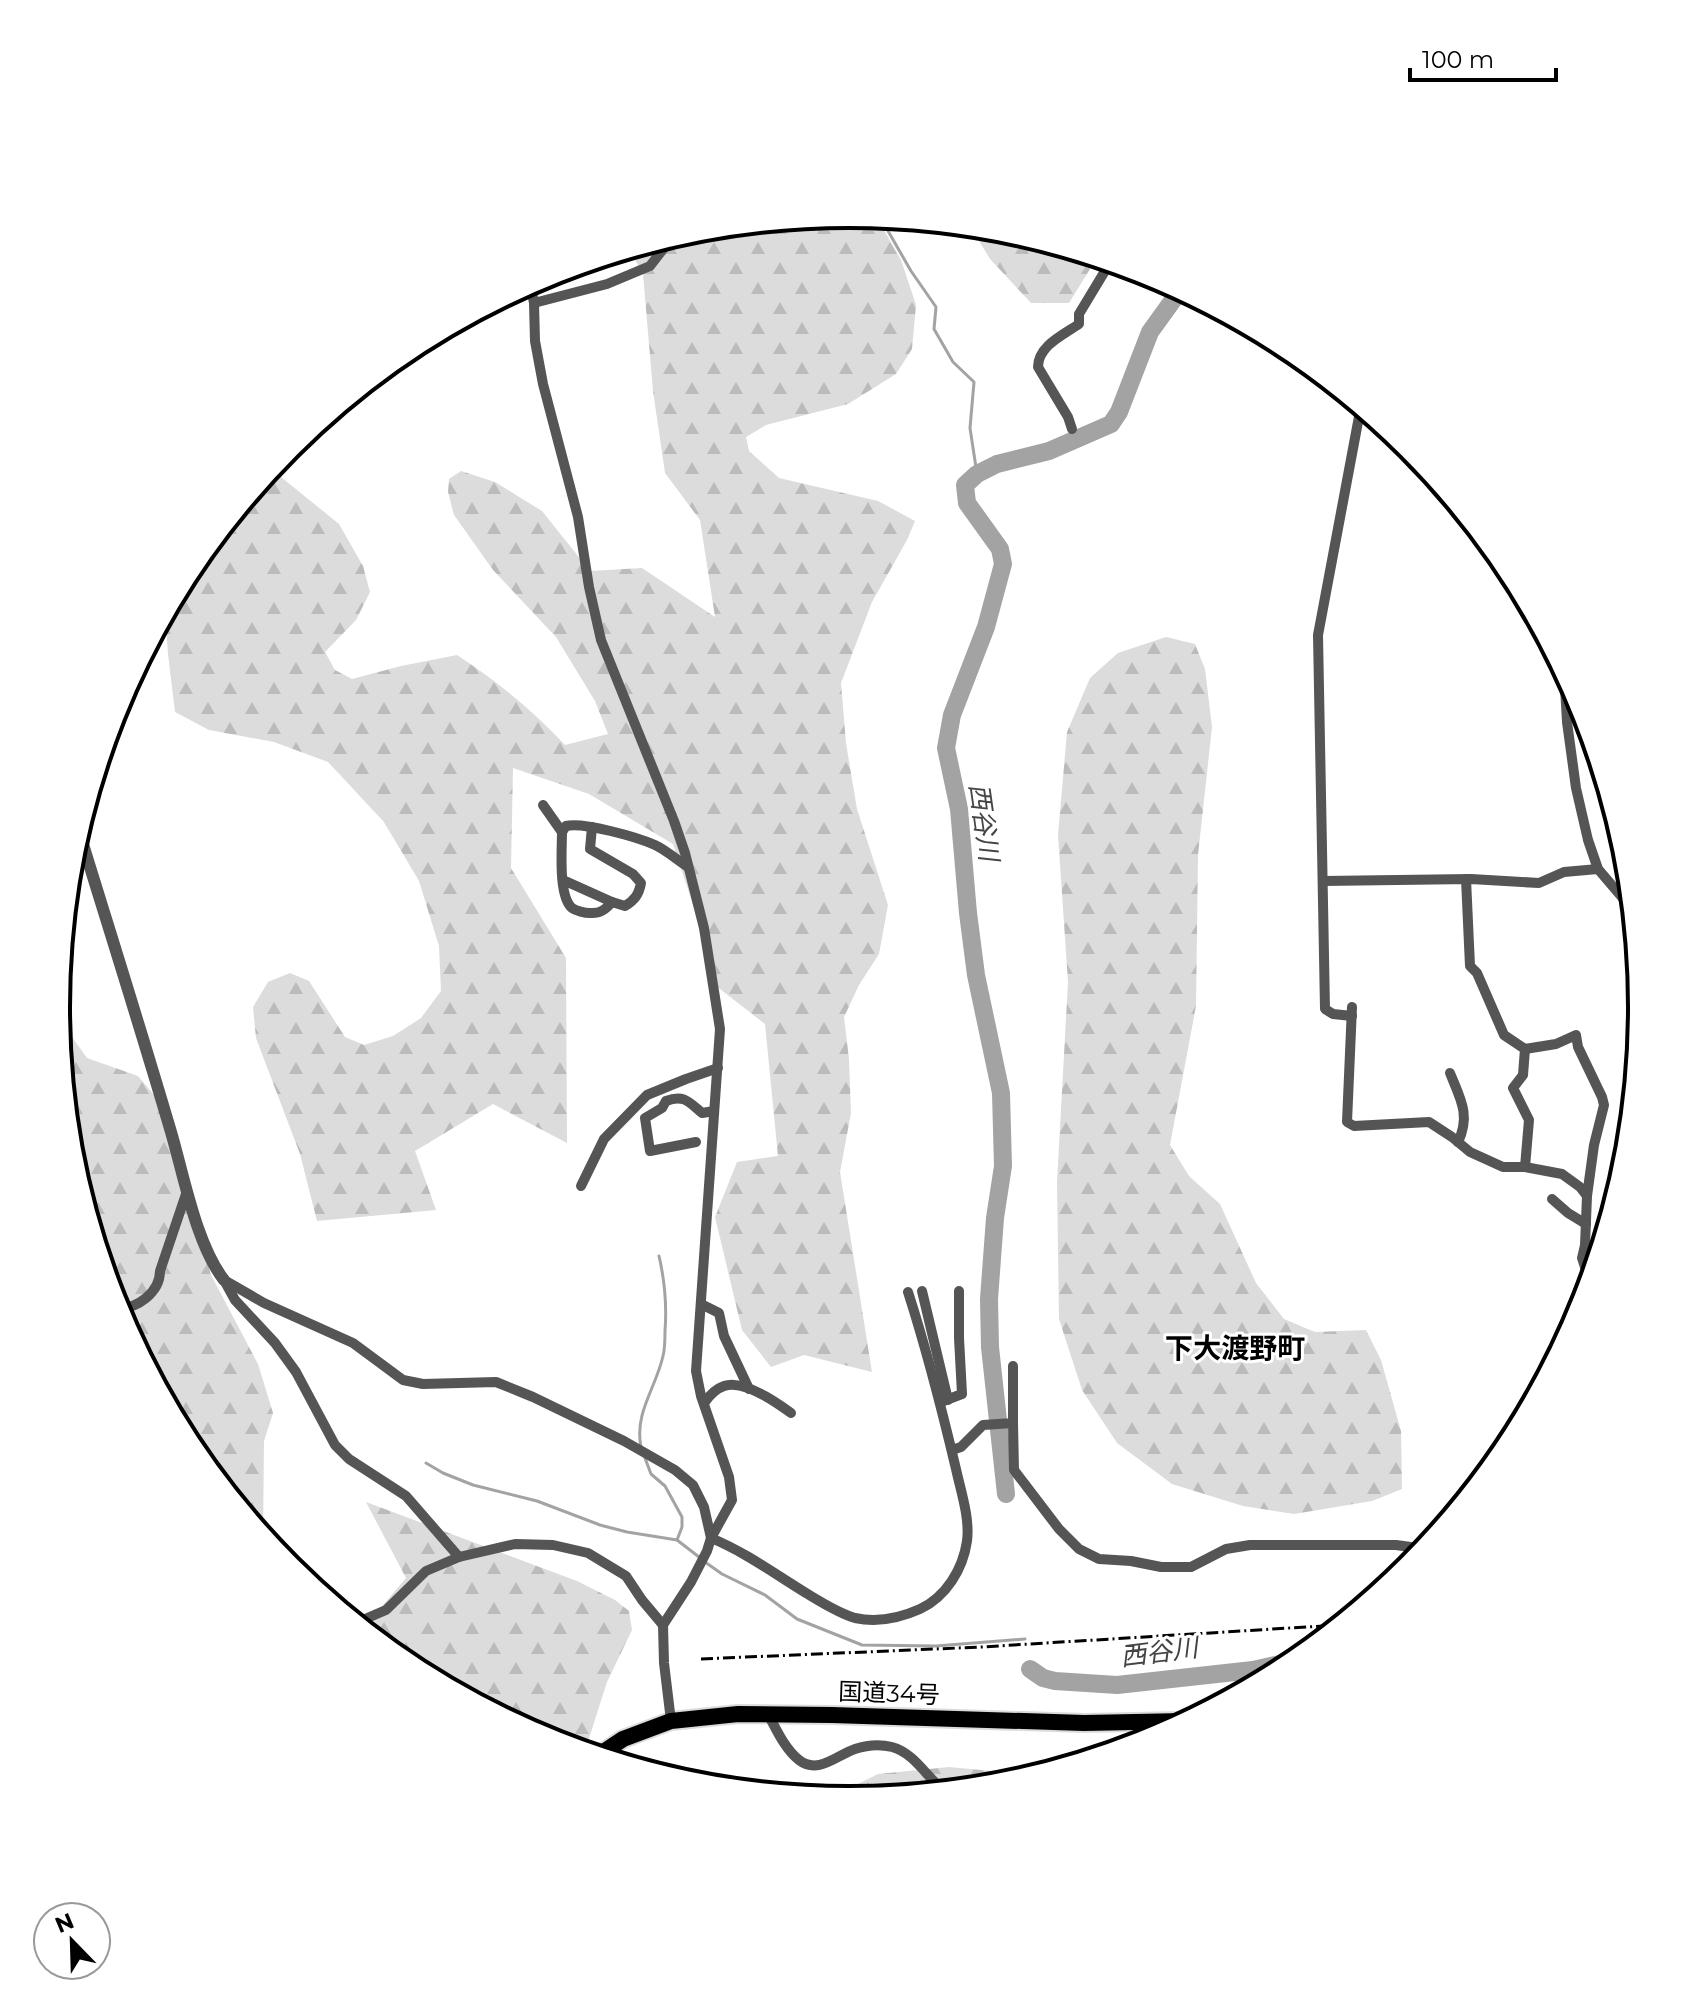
<svg xmlns="http://www.w3.org/2000/svg" width="1698" height="2013" font-family="Montserrat,'Noto Sans JP',sans-serif">
  <style>
    .forest { fill: url(#forest-firs) }
    .lines { fill: none; stroke-linecap: round; stroke-linejoin: round }
    .stream { stroke: #a3a3a3; stroke-width: 3 }
    .river { stroke: #a3a3a3; stroke-width: 18 }
    .trunk-casing { stroke: #dbdbdb; stroke-width: 20 }
    .minor { stroke: #555; stroke-width: 10 }
    .tertiary { stroke: #555; stroke-width: 12 }
    .trunk { stroke: #000; stroke-width: 16 }
    .rail { stroke: #000; stroke-width: 3; stroke-dasharray: 12 4 2 4; stroke-linecap: butt }
    .labels { text-anchor: middle; dominant-baseline: central; stroke-width: 6; stroke-linejoin: round; paint-order: stroke }
    .street-label { font-size: 24px; fill: #000; stroke: #fff }
    .water-label { font-size: 26px; font-style: italic; fill: #444; stroke: #fff }
    .quarter-label { font-size: 28px; font-weight: bold; fill: #000; stroke: #fff }
    .rim { fill: none; stroke: #000; stroke-width: 4 }
  </style>
  <defs>
    <pattern id="forest-firs" width="22" height="20" patternUnits="userSpaceOnUse" patternTransform="scale(2)"><rect width="22" height="20" fill="#dcdcdc"/><path d="M5 1l3.5 6h-7zM16 11l3.5 6h-7z" fill="#bbb"/></pattern>
  </defs>
  <rect width="100%" height="100%" fill="#fff"/>
  <g class="forest">
    <path d="M849,214L876,216L901,260L916,305L912,349L896,374L848,404L766,425L746,437L749,451L779,478L878,501L915,521L907,540L872,602L841,683L846,743L857,809L888,905L879,954L859,985L844,1017L849,1059L851,1113L840,1172L872,1372L804,1355L771,1367L742,1330L715,1217L737,1162L778,1156L765,1024L711,982L696,914L673,844L589,794L513,768L511,868L566,958L567,1143L493,1104L415,1151L436,1210L317,1221L300,1154L256,1038L253,1007L268,982L290,973L309,981L345,1037L364,1045L393,1036L421,1018L441,991L439,946L419,881L384,822L328,762L274,742L209,730L175,712L168,654L165,613L190,566L262,478L276,473L339,524L363,566L370,592L356,620L325,652L335,670L352,679L401,666L457,655C497,681 533,711 565,745L608,734L595,701L556,637L493,570L454,515L448,492L449,479L461,471L495,482L542,511L590,571L642,568L715,617L700,520L665,473L653,391L643,274L629,249L695,229Z"/>
    <polygon points="970,226 1004,229 1088,254 1090,269 1069,303 1031,303 990,259"/>
    <polygon points="1166,637 1195,644 1205,669 1212,727 1198,855 1196,1006 1170,1145 1189,1176 1220,1204 1256,1283 1284,1319 1315,1332 1366,1330 1381,1360 1401,1431 1402,1489 1372,1501 1294,1514 1243,1506 1172,1484 1117,1443 1082,1390 1059,1319 1057,1182 1068,982 1058,835 1067,732 1090,678 1118,653"/>
    <polygon points="57,1016 87,1058 138,1076 170,1114 185,1182 211,1275 258,1364 273,1413 264,1441 263,1537 189,1447 116,1310 71,1161"/>
    <polygon points="366,1502 577,1581 615,1600 629,1611 632,1630 607,1682 585,1751 545,1739 408,1666 385,1647 372,1618 406,1578"/>
    <polygon points="949,1767 1035,1775 1003,1784 849,1799 830,1798 878,1774"/>
  </g>
  <g class="lines">
    <g class="stream">
      <polyline points="880,217 911,271 936,307 934,329 953,362 974,382 970,428 977,474"/>
      <path d="M641,1447C634,1413 656,1388 663,1356C665,1349 665,1339 665,1331C667,1305 665,1282 659,1256"/>
      <polyline points="645,1458 651,1474 665,1486 682,1517 682,1527 677,1540"/>
      <polyline points="426,1463 443,1473 473,1485 537,1501 600,1525 627,1532 677,1540 699,1557"/>
      <polyline points="705,1562 722,1574 765,1595 797,1619 862,1645 936,1646 1025,1639"/>
    </g>
    <g class="river">
      <polyline points="1006,1494 990,1347 989,1299 995,1218 1003,1166 1001,1093 976,975 968,913 959,809 946,748 952,715 986,627 1003,564 1000,549 967,503 965,485 977,474 997,464 1049,451 1111,424 1119,412 1150,332 1181,289"/>
      <polyline points="1030,1669 1043,1678 1055,1681 1117,1685 1253,1670 1297,1660"/>
    </g>
    <defs>
      <polyline id="trunk" points="599,1755 623,1739 671,1721 738,1714 832,1715 1084,1723 1186,1721"/>
    </defs>
    <use href="#trunk" class="trunk-casing"/>
    <g class="minor">
      <polyline points="530,282 534,303 535,341 543,384 578,517 589,587 601,640 674,821 685,853 704,928 720,1029 696,1371 701,1396 729,1477 732,1500 711,1538 707,1551 691,1582 663,1625 664,1663 671,1721"/>
      <polyline points="534,303 607,284 650,266 674,235"/>
      <path d="M1072,429L1068,417L1038,367C1038,346 1063,335 1079,324V314L1111,261"/>
      <polyline points="1564,670 1567,722 1576,788 1588,840 1598,869 1633,910"/>
      <polyline points="543,805 562,832"/>
      <path d="M592,827L590,849L633,874L641,883C639,894 635,900 625,906L612,902"/>
      <polyline points="1466,879 1470,966 1477,973 1504,1035 1525,1049 1523,1075 1513,1088 1529,1120 1525,1167"/>
      <path d="M563,880L612,902C606,909 600,914 590,913C585,913 576,911 572,908C558,896 562,849 562,832L566,826C584,822 637,837 655,845C666,850 677,860 688,867"/>
      <polyline points="1323,881 1471,879 1539,883 1564,872 1598,869"/>
      <polyline points="1352,1007 1347,1122 1354,1126 1429,1122 1452,1137 1470,1152 1503,1167 1525,1167 1562,1174 1580,1187 1587,1196 1585,1245 1582,1258 1590,1282"/>
      <polyline points="1352,1016 1333,1014 1325,1009 1318,635 1361,406"/>
      <polyline points="1525,1049 1556,1044 1576,1035 1578,1047 1602,1097 1604,1105 1594,1145 1587,1196"/>
      <path d="M1450,1073C1460,1098 1471,1115 1458,1142"/>
      <path d="M696,1142L650,1151L645,1118L662,1108L666,1101C684,1094 689,1102 702,1113L714,1111"/>
      <polyline points="581,1186 604,1139 647,1095 686,1079 718,1068"/>
      <polyline points="1552,1199 1568,1213 1586,1224"/>
      <polyline points="1585,1245 1600,1249"/>
      <polyline points="224,1280 235,1300 275,1343 296,1372 335,1445 349,1459 406,1496 459,1557 515,1544 553,1545 588,1553 626,1576 642,1600 663,1625"/>
      <polyline points="226,1281 264,1303 353,1343 403,1380 423,1384 496,1382 533,1397 624,1441 675,1470 693,1485 704,1507 711,1538"/>
      <polyline points="922,1291 948,1400"/>
      <polyline points="701,1304 719,1313 724,1336 749,1389"/>
      <path d="M116,1308C137,1310 160,1292 160,1271L187,1191"/>
      <polyline points="941,1402 962,1394 959,1338 959,1291"/>
      <path d="M704,1403C709,1396 715,1389 724,1386C743,1379 776,1402 791,1413"/>
      <polyline points="1013,1423 1014,1470 1059,1529 1079,1549 1099,1559 1131,1561 1161,1567 1191,1567 1226,1549 1250,1545 1396,1545 1425,1549"/>
      <polyline points="952,1450 961,1447 983,1425 1013,1423 1013,1366"/>
      <path d="M711,1538C745,1552 775,1574 806,1593C821,1602 838,1613 855,1618C878,1623 900,1618 920,1609C946,1597 963,1569 967,1541C970,1518 961,1492 956,1469C942,1410 927,1351 908,1292"/>
      <polyline points="365,1630 363,1622 365,1619 386,1610 426,1571 459,1557"/>
      <path d="M768,1714C776,1729 785,1749 799,1760C818,1775 837,1755 855,1749C867,1745 880,1744 892,1747C914,1753 926,1776 943,1790"/>
    </g>
    <path class="tertiary" d="M78,828C109,929 141,1030 171,1132C184,1176 196,1244 224,1280"/>
    <use href="#trunk" class="trunk"/>
    <polyline class="rail" points="701,1659 981,1647 1339,1625"/>
  </g>
  <g class="labels">
    <g class="street-label">
      <text transform="translate(889 1693) rotate(2)">国道34号</text>
    </g>
    <g class="water-label">
      <text transform="translate(984 822) rotate(82)">西谷川</text>
      <text transform="translate(1159 1652) rotate(-7)">西谷川</text>
    </g>
    <g class="quarter-label">
      <text x="1235" y="1348">下大渡野町</text>
    </g>
  </g>
  <path d="M0 0H1698V2013H0ZM70 1007a779 779 0 1 1 1558 0a779 779 0 1 1-1558 0Z" fill="#fff" fill-rule="evenodd"/>
  <path class="rim" d="M70 1007a779 779 0 1 1 1558 0a779 779 0 1 1-1558 0Z"/>
  <g transform="translate(72 1941) rotate(337)"><circle r="38" fill="#ffffff" stroke="#999999" stroke-width="2"/>
  <path d="M0-6L14 30L0 20L-14 30Z" fill="#000000"/>
  <text y="-12" font-size="22" font-weight="bold" text-anchor="middle" fill="#000000">N</text>
  </g>
  <path d="M1410 68v12h146v-12" fill="none" stroke="#000000" stroke-width="4"/>
  <text x="1422" y="68" font-size="24" fill="#000000" stroke="#ffffff" stroke-width="6" paint-order="stroke">100 m</text>
</svg>
